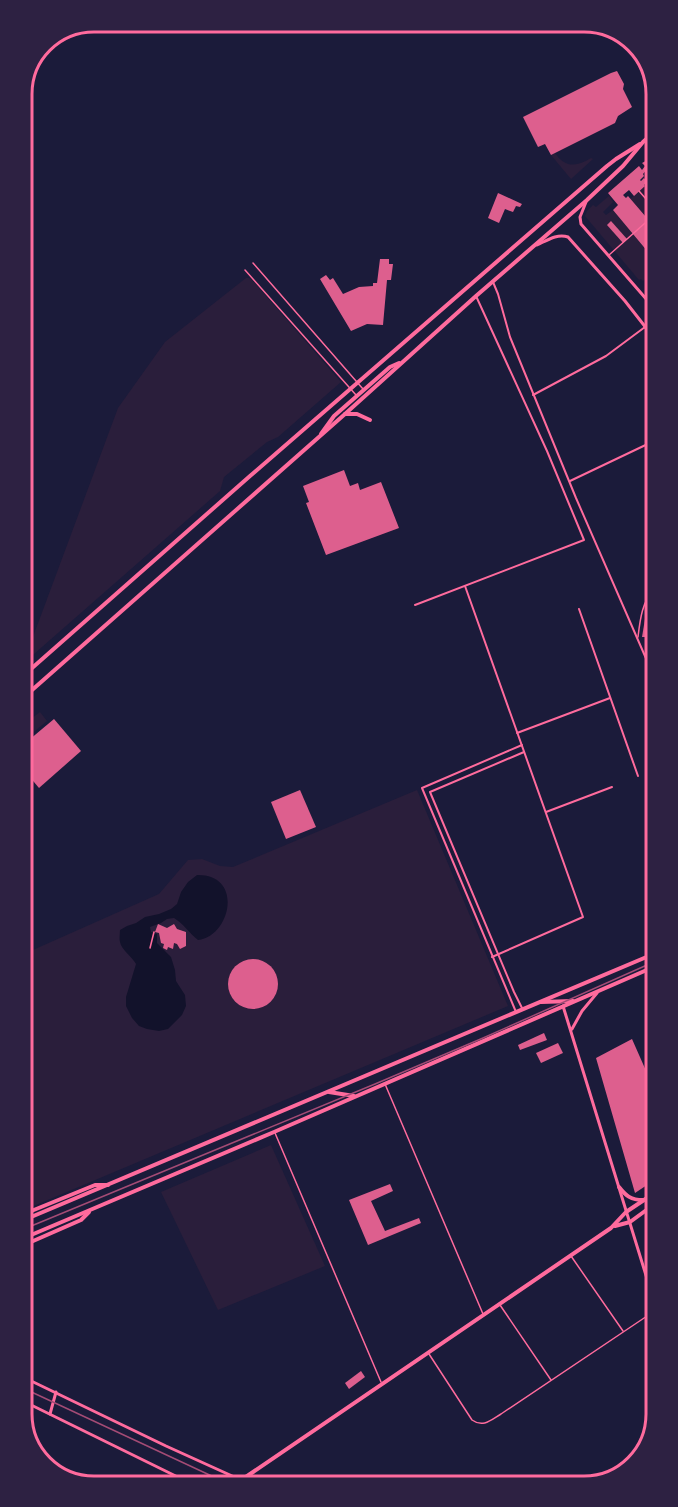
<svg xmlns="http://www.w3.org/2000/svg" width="678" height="1507" font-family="Ubuntu,sans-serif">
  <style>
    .green { fill: #2a1e3b }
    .water { fill: #12122b }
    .building { fill: #dd5f8e }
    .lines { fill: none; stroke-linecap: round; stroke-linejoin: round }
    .path { stroke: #ff6b9d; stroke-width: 1.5 }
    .service { stroke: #ff6b9d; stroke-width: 1.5 }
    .pedestrian { stroke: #ff6b9d; stroke-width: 1.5 }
    .minor { stroke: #ff6b9d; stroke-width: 2 }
    .tertiary { stroke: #ff6b9d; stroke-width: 3 }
    .secondary { stroke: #ff6b9d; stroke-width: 4 }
    .trunk { stroke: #ff6b9d; stroke-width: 4 }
    .rail { stroke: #a44b75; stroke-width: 1.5 }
    .rim { fill: none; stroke: #ff6b9d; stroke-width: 3 }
  </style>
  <rect width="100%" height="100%" fill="#1b1b3a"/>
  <g class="green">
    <path d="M555,153C565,168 577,167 591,158L593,159L571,179L551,155Z"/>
    <polygon points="647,182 653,188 653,210 646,217 630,199 645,186 644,185"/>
    <polygon points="609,196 613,202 603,212 606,215 613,210 648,251 654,247 654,267 650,271 654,269 654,271 643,281 641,279 639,280 585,216 587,211 593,205 596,207"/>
    <polygon points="246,278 249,278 252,280 341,382 278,437 267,442 224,477 220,491 26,661 24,661 118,408 165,342"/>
    <polygon points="40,712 47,721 24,740 23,725"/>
    <polygon points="417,790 508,1006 24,1210 24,954 159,894 188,860 202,859 220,866 233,867"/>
    <polygon points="271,1145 325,1266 218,1310 161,1192"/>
  </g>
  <path class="water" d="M197,875C244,874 231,936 198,940C189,933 184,924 174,918L167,919L161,923L150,927L151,932L157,934V943L171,957L175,970L176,981L185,995L186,1006L182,1015L168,1029L159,1031L147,1029L139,1026L132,1018L126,1006V997L136,964C132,957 121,949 120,942C119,938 120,934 120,930L127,926L136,923L145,917L159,914L171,909L177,904L181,892L188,882Z"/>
  <g class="building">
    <polygon points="617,71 624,84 623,89 632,107 618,116 615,123 551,155 545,144 538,147 523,117 611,73"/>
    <polygon points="653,157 653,171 651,173 647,169 643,174 644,176 640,180 641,181 644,178 647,182 644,185 645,186 634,196 629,190 623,195 626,198 628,196 646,217 653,210 654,221 651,223 654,226 654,247 648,252 613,210 618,205 608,193 639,166 642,170 645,166 642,163"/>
    <polygon points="498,193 522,204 520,207 516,206 513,212 505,209 499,223 488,218"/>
    <polygon points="611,221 627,239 623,243 607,225"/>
    <polygon points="380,259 389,259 389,264 393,264 391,280 387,280 383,325 367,324 351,331 320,279 326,275 330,280 333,278 343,294 359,287 373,286 373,283 377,283"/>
    <polygon points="344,470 350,486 358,483 360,490 381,482 399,528 326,555 306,503 309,502 303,486"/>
    <polygon points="653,595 655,595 655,637 642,637 646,613"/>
    <polygon points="54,719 81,751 39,788 23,769 23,745"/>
    <polygon points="300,790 316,827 286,839 271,802"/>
    <polygon points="158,924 167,928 174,924 177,929 186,932 186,946 180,949 177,944 174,943 173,949 168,947 167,950 163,948 164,944 161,943 159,933 155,932"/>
    <circle cx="253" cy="984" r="25"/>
    <polygon points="544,1033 547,1040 520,1050 518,1045"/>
    <polygon points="632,1039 647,1073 656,1069 656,1179 635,1193 596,1058"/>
    <polygon points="558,1043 563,1053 541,1063 536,1053"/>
    <polygon points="390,1184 393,1191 371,1201 385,1231 419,1218 421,1223 368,1245 349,1200"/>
    <polygon points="361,1371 365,1377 349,1389 345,1383"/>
  </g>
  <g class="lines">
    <polyline class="path" points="150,948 154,932"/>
    <g class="service">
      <polyline points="253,263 363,389"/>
      <polyline points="245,270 356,395"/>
      <polyline points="385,1084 483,1314"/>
      <polyline points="275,1133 381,1382"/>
      <polyline points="571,1256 623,1331"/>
      <polyline points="500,1305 551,1380"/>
      <path d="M429,1354L472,1420C483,1428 491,1420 501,1414L656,1310"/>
    </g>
    <g class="pedestrian">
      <polyline points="639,191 653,207"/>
      <polyline points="609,255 653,216"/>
      <polyline points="646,446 654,459"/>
      <path d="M638,637C640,620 642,601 655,588"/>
    </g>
    <g class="minor">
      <polyline points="493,282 498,294 510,337 576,498 655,679"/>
      <polyline points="533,395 606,356 645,327"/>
      <polyline points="570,481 654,441"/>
      <polyline points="465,586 583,917 492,957"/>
      <polyline points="415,605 584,540 547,451 476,296"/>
      <polyline points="579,609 638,776"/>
      <polyline points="517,733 610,698"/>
      <polyline points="546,812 612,787"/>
      <polyline points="522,1008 514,992 430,792 524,752"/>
      <polyline points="516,1012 422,788 522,745"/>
    </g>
    <g class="tertiary">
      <polyline points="586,202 580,217 581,224 654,308"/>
      <path d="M537,245C546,241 557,233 568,237L625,301L654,338"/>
      <polyline points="645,327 650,321 654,318"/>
      <polyline points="563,1006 657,1311"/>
      <polyline points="572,1029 582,1011 597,993"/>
      <polyline points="25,1378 166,1446 241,1480"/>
      <polyline points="25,1402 194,1485"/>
      <polyline points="50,1414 56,1392"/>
    </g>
    <g class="secondary">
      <path d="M619,1187C626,1196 631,1200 643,1200"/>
      <polyline points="615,1226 630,1222 656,1203"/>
      <polyline points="234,1485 611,1228 626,1212 656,1192"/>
    </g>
    <g class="trunk">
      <polyline points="345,414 357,414 370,420"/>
      <polyline points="321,434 334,416 390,367 399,363"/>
      <polyline points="23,676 250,476 607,166 616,159 640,144"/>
      <polyline points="23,698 345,414 476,296 587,200 623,166 643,142 653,133"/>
      <polyline points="541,1002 573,1001"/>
      <polyline points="329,1092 354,1096"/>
      <polyline points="24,1214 95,1185 108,1185"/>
      <polyline points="24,1220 656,953"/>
      <polyline points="24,1238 274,1132 656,966"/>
      <polyline points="24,1245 81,1220 89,1212"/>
    </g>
    <g class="rail">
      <polyline points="24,1229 375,1084 483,1038 656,961"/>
      <polyline points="25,1389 231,1485"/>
    </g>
  </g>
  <path d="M0 0H678V1507H0ZM94 32H584A62 62 0 0 1 646 94V1414A62 62 0 0 1 584 1476H94A62 62 0 0 1 32 1414V94A62 62 0 0 1 94 32Z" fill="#2d2142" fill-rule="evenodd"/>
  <path class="rim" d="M94 32H584A62 62 0 0 1 646 94V1414A62 62 0 0 1 584 1476H94A62 62 0 0 1 32 1414V94A62 62 0 0 1 94 32Z"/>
</svg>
